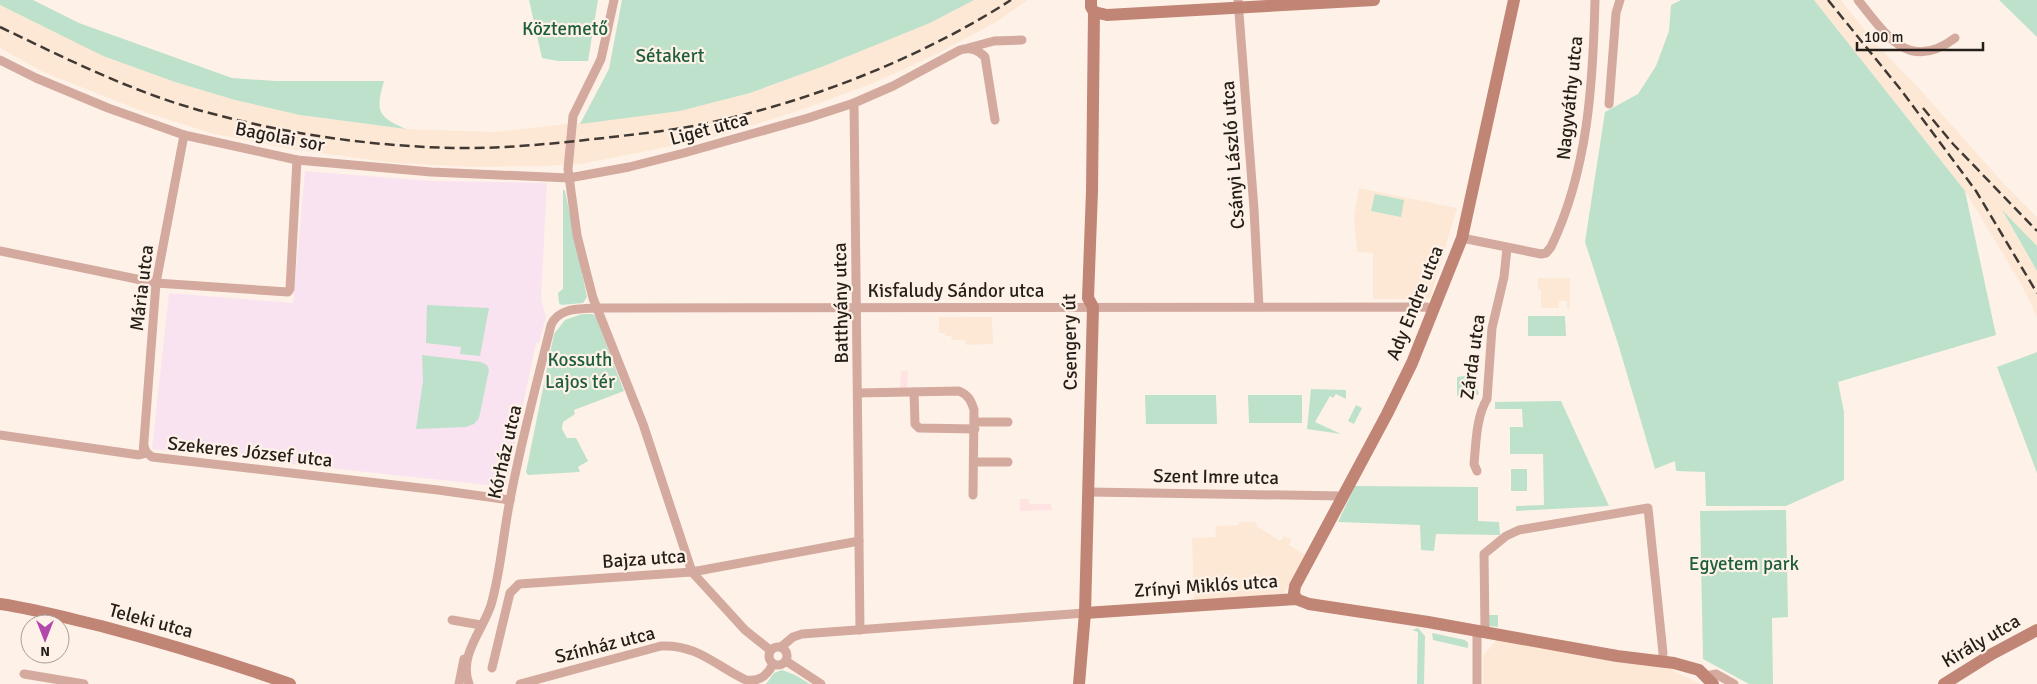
<svg xmlns="http://www.w3.org/2000/svg" width="2037" height="684" font-family="Signika,sans-serif">
  <style>
    .built { fill: #fde8d6 }
    .industrial { fill: #fee3e2 }
    .medical { fill: #fae3f0 }
    .green { fill: #bde1cb }
    .lines { fill: none; stroke-linecap: round; stroke-linejoin: round }
    .street { stroke: #d4aa9f; stroke-width: 9 }
    .secondary { stroke: #c18576; stroke-width: 12 }
    .rail { stroke: #403933; stroke-width: 2.5; stroke-dasharray: 10 5; stroke-linecap: butt }
    .labels { text-anchor: middle; dominant-baseline: central; stroke-width: 4.5; stroke-linejoin: round; paint-order: stroke }
    .park-label { font-size: 19px; fill: #1d5e3e; stroke: #fef2e8 }
    .street-label { font-size: 19px; fill: #251f19; stroke: #fef2e8 }
  </style>
  <rect width="100%" height="100%" fill="#fef2e8"/>
  <g class="built">
    <polygon points="974,0 1028,0 996,22 937,54 874,83 795,112 725,134 677,145 581,164 545,166 471,167 394,163 290,149 214,134 144,112 43,72 0,48 0,5 103,56 175,82 235,100 300,115 406,129 495,132 680,111 750,93 824,66 930,23"/>
    <polygon points="1814,0 1841,0 1875,43 1917,86 2005,185 2037,217 2037,246 2003,213 2037,271 2037,317 2021,284 1965,191"/>
    <polygon points="1359,188 1457,208 1430,299 1373,299 1373,253 1357,252 1354,216"/>
    <polygon points="1538,278 1570,278 1570,309 1567,309 1567,301 1559,301 1559,308 1541,308 1541,290 1538,290"/>
    <polygon points="939,317 992,317 993,344 966,345 965,340 952,340 951,336 945,336 945,333 939,333"/>
    <polygon points="1239,522 1256,522 1257,526 1280,541 1284,536 1291,539 1289,545 1306,555 1284,594 1194,600 1192,538 1216,537 1215,526 1239,525"/>
    <polygon points="1498,638 1670,669 1700,684 1483,684 1483,656"/>
  </g>
  <g class="industrial">
    <polygon points="901,371 908,371 907,391 900,391"/>
    <polygon points="1020,499 1029,499 1029,504 1051,504 1052,510 1020,511"/>
  </g>
  <polygon class="medical" points="305,171 431,181 547,183 541,299 546,317 539,343 536,343 506,487 152,449 169,293 293,303"/>
  <g class="green">
    <path d="M0,0H33L79,23L232,78L276,81H384C375,112 378,117 406,129L300,115L235,100L175,82L103,56L0,5Z"/>
    <polygon points="529,0 598,0 588,61 558,61 542,58"/>
    <polygon points="622,0 974,0 930,23 824,66 750,93 680,111 580,124 609,69"/>
    <polygon points="1681,0 1814,0 1965,191 1996,335 1838,382 1844,412 1844,480 1786,506 1706,506 1705,472 1676,471 1675,461 1655,469 1619,347 1585,242 1605,112 1638,94 1656,66 1669,31 1671,5"/>
    <polygon points="1999,0 2037,0 2037,37"/>
    <polygon points="563,189 565,191 587,297 583,303 561,305 559,303 558,293 563,289"/>
    <polygon points="1375,194 1404,200 1401,217 1371,211"/>
    <polygon points="2002,210 2037,246 2037,271"/>
    <polygon points="427,305 489,308 480,356 460,354 461,347 426,343"/>
    <polygon points="582,314 593,314 596,317 624,391 574,410 575,414 563,422 562,429 567,438 576,438 588,461 578,467 580,472 528,475 526,472 554,334 565,320"/>
    <polygon points="1528,316 1565,316 1566,336 1528,336"/>
    <polygon points="2037,352 2037,473 1997,367"/>
    <polygon points="422,355 481,362 487,365 489,370 479,418 474,424 466,427 416,429 423,381"/>
    <polygon points="1472,375 1479,394 1468,398 1465,394 1457,396 1457,377"/>
    <polygon points="1311,389 1346,390 1346,399 1336,394 1333,398 1330,396 1315,422 1341,434 1307,429"/>
    <polygon points="1145,395 1216,395 1217,424 1146,424"/>
    <polygon points="1248,395 1302,395 1302,423 1249,423"/>
    <polygon points="1561,401 1609,506 1516,511 1516,506 1544,505 1543,454 1510,454 1510,427 1523,427 1522,409 1495,409 1495,402"/>
    <polygon points="1356,405 1362,408 1354,424 1348,421"/>
    <rect x="1511" y="469" width="16" height="22"/>
    <polygon points="1355,486 1478,487 1478,521 1499,522 1500,535 1436,534 1434,551 1421,550 1420,525 1338,522"/>
    <polygon points="1786,510 1788,617 1772,618 1773,684 1749,684 1703,659 1700,511"/>
    <polygon points="1489,615 1498,615 1498,627 1489,626"/>
    <polygon points="1418,628 1425,636 1424,684 1417,684 1418,632 1412,630"/>
    <polygon points="1432,633 1465,640 1468,643 1468,648 1433,640"/>
    <polygon points="782,670 795,675 810,684 766,684 774,673"/>
  </g>
  <g class="lines">
    <g class="street">
      <polyline points="614,0 601,59 573,116 568,169 577,235 584,263 593,298 643,424 692,572 745,630 770,650"/>
      <polyline points="1238,0 1254,209 1259,307"/>
      <path d="M1858,0C1886,35 1909,73 1955,38"/>
      <polyline points="968,48 994,41 1022,40"/>
      <path d="M0,60L36,78L108,108L184,135L297,160L431,172L569,178L629,167L684,153L808,118L854,103L893,86L960,50C970,47 977,49 985,57L995,120"/>
      <polyline points="854,103 860,630"/>
      <polyline points="1609,104 1616,13 1620,0"/>
      <path d="M1462,238L1541,254L1546,253L1551,247C1588,170 1593,84 1595,0"/>
      <polyline points="0,251 156,283 288,292 290,289 297,160"/>
      <polyline points="914,392 915,424 919,428 975,429"/>
      <path d="M858,393L959,391C968,395 971,400 974,410L973,495"/>
      <polyline points="975,422 1008,422"/>
      <polyline points="0,435 139,455 143,454 156,283 184,135"/>
      <polyline points="144,446 146,452 152,457 438,490 510,500"/>
      <polyline points="974,462 1008,462"/>
      <path d="M1477,471L1474,464C1476,444 1476,417 1487,399L1492,328L1504,277L1507,248"/>
      <polyline points="1089,492 1342,496"/>
      <polyline points="452,620 481,625"/>
      <polyline points="1477,631 1477,684"/>
      <polyline points="1485,632 1484,554 1506,536 1519,530 1648,508 1663,653 1662,662"/>
      <circle cx="778" cy="656" r="9"/>
      <polyline points="781,647 793,637 802,634 1085,613"/>
      <polyline points="786,661 821,684"/>
      <polyline points="492,668 510,593 519,584 692,572 859,541"/>
      <polyline points="24,674 84,684"/>
      <polyline points="1706,676 1716,674 1734,684"/>
      <polyline points="459,684 464,659"/>
      <path d="M469,684C458,656 483,630 491,605C501,571 503,534 510,500C521,441 537,383 551,325C559,307 581,309 597,308L1427,307L1433,310"/>
      <path d="M520,684L661,646C697,644 716,666 746,680C759,682 767,676 773,664"/>
    </g>
    <g class="secondary">
      <polyline points="1094,12 1107,15 1374,0"/>
      <polyline points="1296,599 1294,593 1295,586 1387,414 1412,363 1462,238 1514,0"/>
      <path d="M0,604C34,609 67,618 101,626C165,643 228,662 290,684"/>
      <polyline points="1085,613 1296,599 1309,604 1428,622 1617,656 1674,663 1699,670 1713,684"/>
      <polyline points="1079,684 1085,613 1093,307 1088,298 1092,191 1094,12 1091,7 1091,0"/>
      <polyline points="1944,684 1992,654 2037,630"/>
    </g>
    <g class="rail">
      <polyline points="1828,0 1901,90 1976,191 2037,293"/>
      <path d="M0,27C67,59 134,93 206,112C286,134 370,146 453,148C506,149 559,143 612,137C647,133 683,129 717,121C817,99 926,55 1011,0"/>
      <polyline points="1923,108 1953,144 2037,231"/>
    </g>
  </g>
  <g class="labels">
    <g class="park-label">
      <text x="565" y="29">Köztemető</text>
      <text x="670" y="56">Sétakert</text>
      <text x="580" y="360">Kossuth<tspan x="580" dy="22">Lajos tér</tspan></text>
      <text x="1744" y="564">Egyetem park</text>
    </g>
    <g class="street-label">
      <text transform="translate(1570 98) rotate(-84)">Nagyváthy utca</text>
      <text transform="translate(709 129) rotate(-15)">Liget utca</text>
      <text transform="translate(280 137) rotate(11)">Bagolai sor</text>
      <text transform="translate(1233 155) rotate(-94)">Csányi László utca</text>
      <text transform="translate(142 288) rotate(-83)">Mária utca</text>
      <text x="956" y="291">Kisfaludy Sándor utca</text>
      <text transform="translate(841 303) rotate(-91)">Batthyány utca</text>
      <text transform="translate(1415 303) rotate(-68)">Ady Endre utca</text>
      <text transform="translate(1070 342) rotate(-91)">Csengery út</text>
      <text transform="translate(1473 357) rotate(-82)">Zárda utca</text>
      <text transform="translate(250 452) rotate(6)">Szekeres József utca</text>
      <text transform="translate(505 452) rotate(-77)">Kórház utca</text>
      <text transform="translate(1216 477) rotate(1)">Szent Imre utca</text>
      <text transform="translate(644 559) rotate(-4)">Bajza utca</text>
      <text transform="translate(1206 586) rotate(-4)">Zrínyi Miklós utca</text>
      <text transform="translate(151 621) rotate(15)">Teleki utca</text>
      <text transform="translate(1981 641) rotate(-30)">Király utca</text>
      <text transform="translate(605 645) rotate(-14)">Színház utca</text>
    </g>
  </g>
  <g transform="translate(45 639) rotate(180)"><circle r="24" fill="#fef2e8" stroke="#a79e95"/>
  <path d="M0-4L9 19L0 12L-9 19Z" fill="#b149ab"/>
  <text y="-8" font-size="14" font-weight="bold" text-anchor="middle" fill="#251f19">N</text>
  </g>
  <path d="M1857 42v8h126v-8" fill="none" stroke="#251f19" stroke-width="2.5"/>
  <text x="1864" y="42" font-size="15" fill="#251f19" stroke="#fef2e8" stroke-width="4" paint-order="stroke">100 m</text>
</svg>
